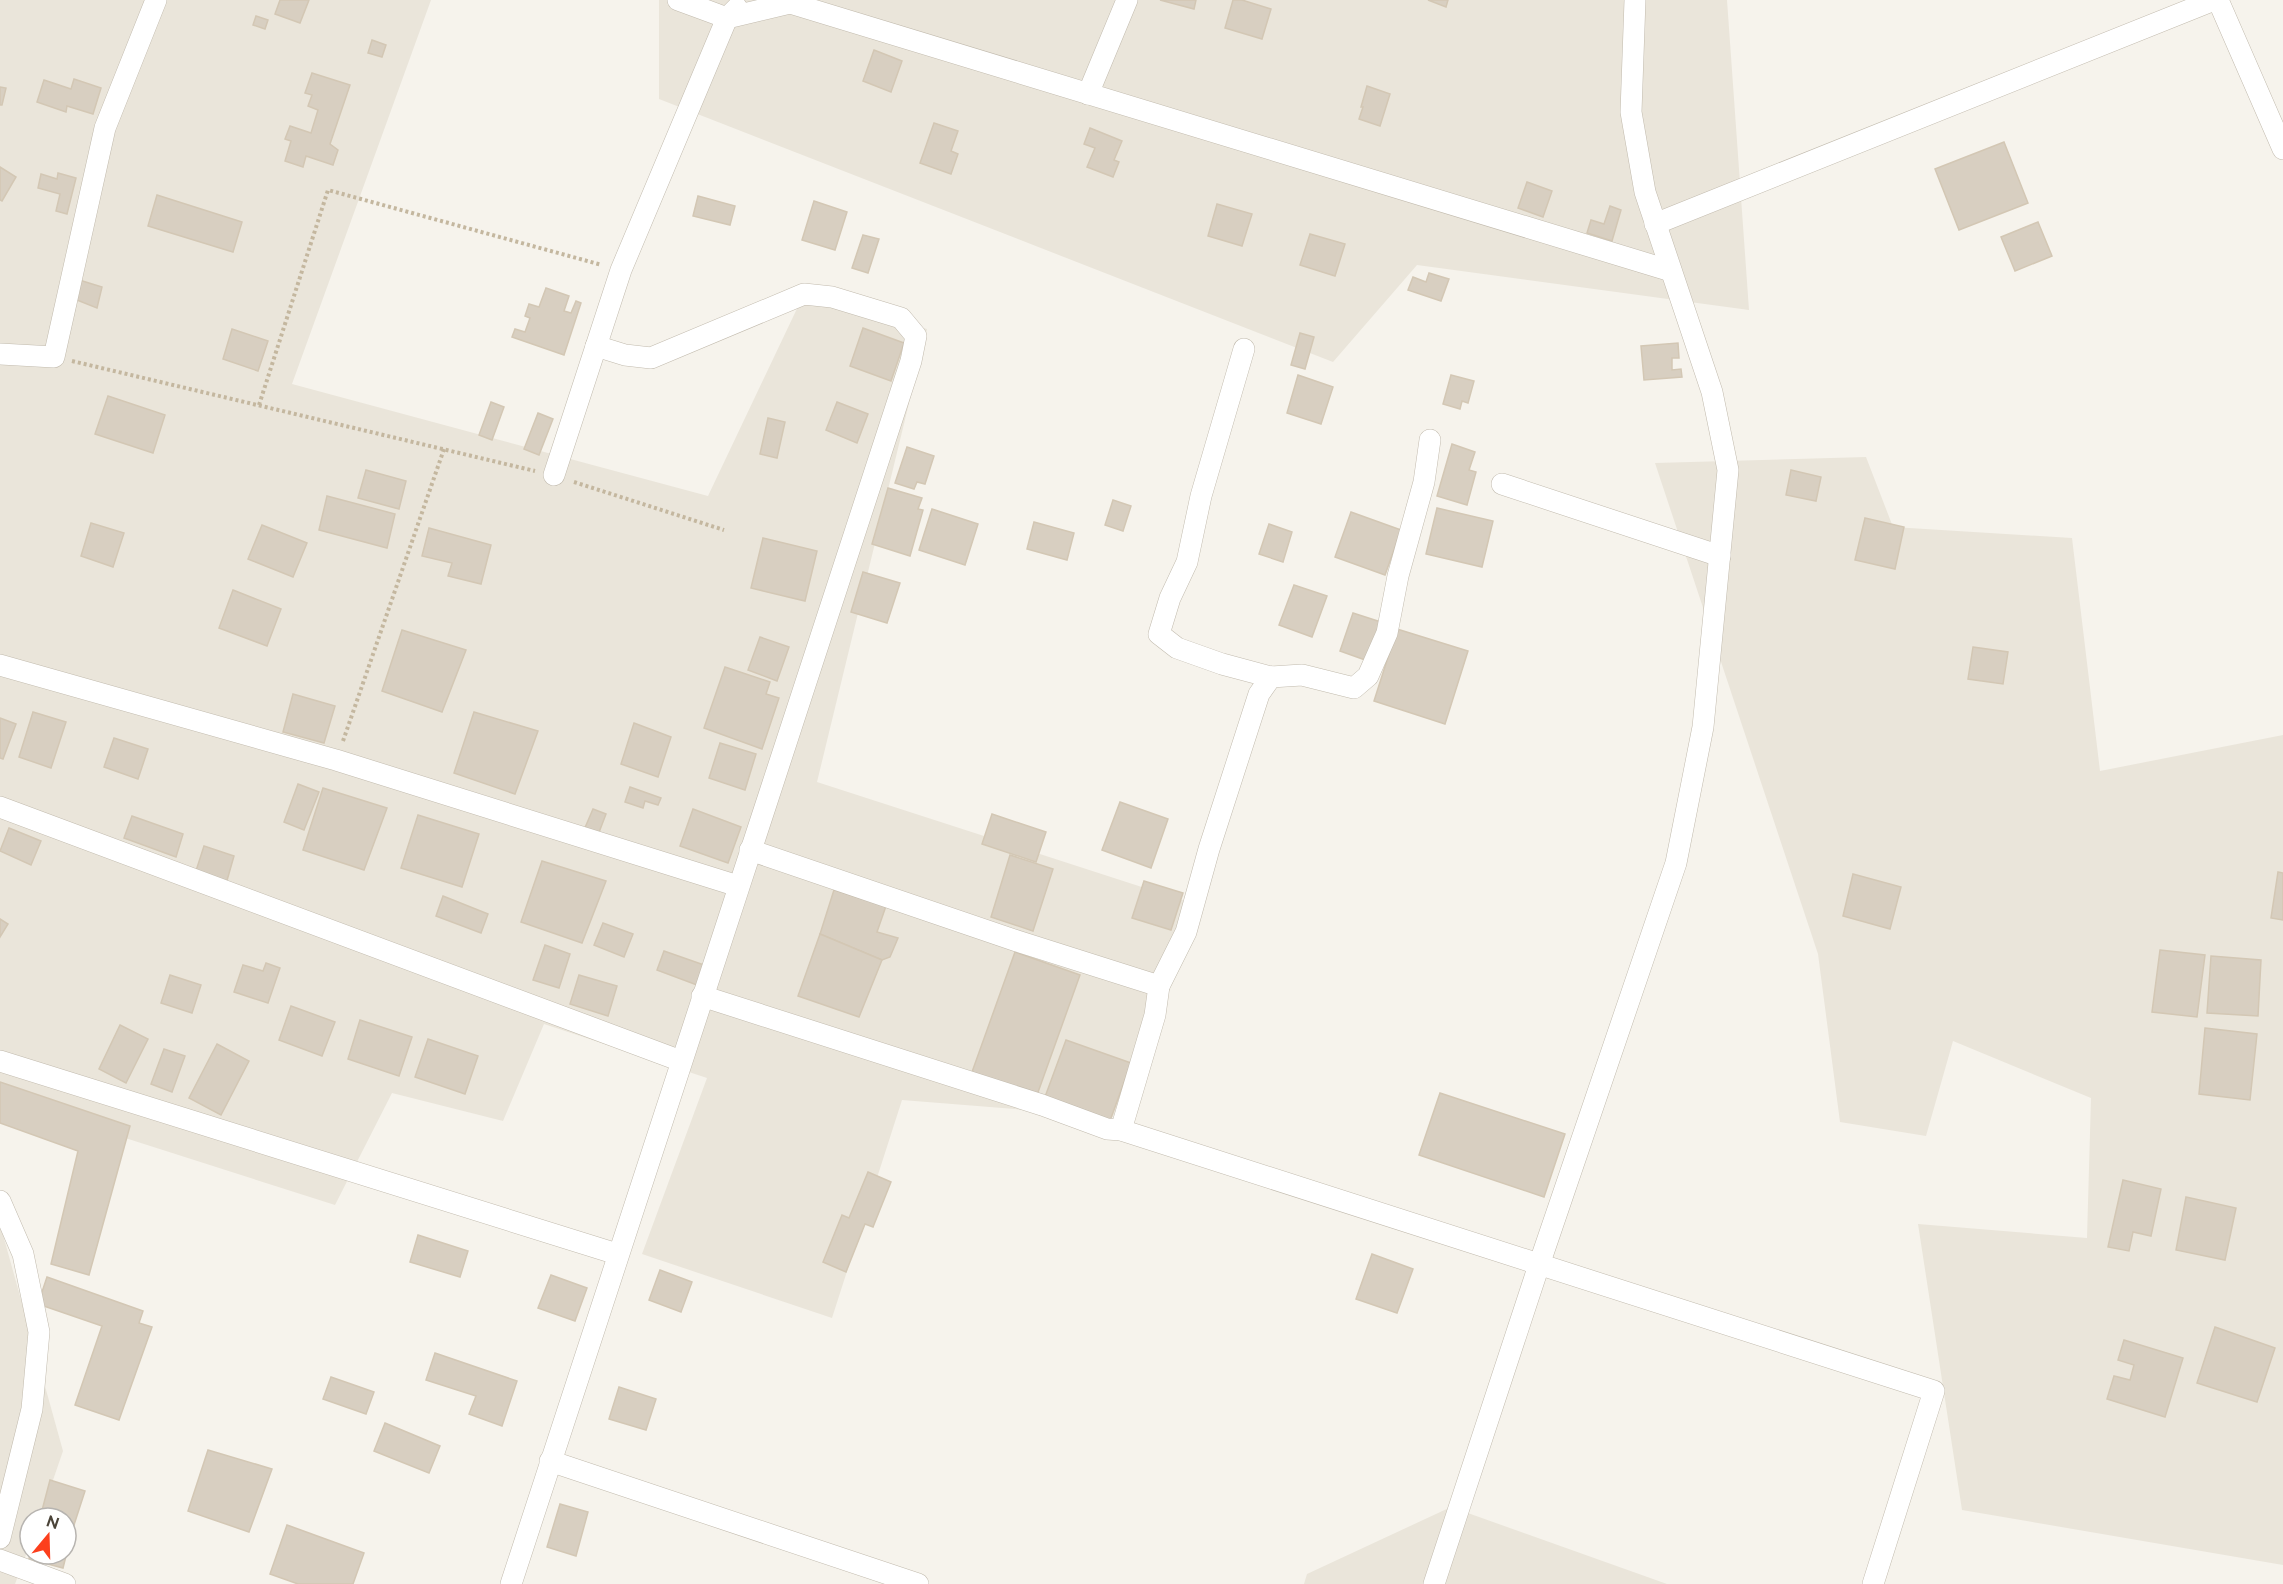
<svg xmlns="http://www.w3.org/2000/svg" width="2283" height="1584" font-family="Raleway,sans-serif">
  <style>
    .residential { fill: #eae5da }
    .building { fill: #d8cfc1; stroke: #d3c7b4; stroke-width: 1.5 }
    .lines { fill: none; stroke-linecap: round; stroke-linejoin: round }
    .minor-casing { stroke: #c2bbae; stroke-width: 22 }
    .path { stroke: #c4b79f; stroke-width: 4; stroke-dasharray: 3 3; stroke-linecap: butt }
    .minor { stroke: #fff; stroke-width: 21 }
  </style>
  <rect width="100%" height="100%" fill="#f6f3ec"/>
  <g class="residential">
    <polygon points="0,0 431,0 292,384 708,496 803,296 927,329 817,782 1188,902 1113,1117 902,1100 832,1318 642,1254 707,1078 544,1024 503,1121 392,1093 335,1205 0,1098"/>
    <polygon points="659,0 1727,0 1749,310 1417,265 1333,362 659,99"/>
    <polygon points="1866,457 1893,527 2072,538 2100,771 2283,735 2283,1565 1962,1510 1918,1224 2087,1238 2091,1098 1953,1041 1926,1136 1840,1122 1818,954 1655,463"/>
    <polygon points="0,1224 63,1451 40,1518 30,1518 30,1544 15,1584 0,1584"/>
    <polygon points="1451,1507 1667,1584 1304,1584 1307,1574"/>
  </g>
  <g class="building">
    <polygon points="280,0 309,0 300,23 275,14"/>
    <polygon points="1160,0 1196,0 1194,9"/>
    <polygon points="1233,0 1242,0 1271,9 1262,39 1225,28"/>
    <polygon points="1428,0 1448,0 1446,7"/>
    <polygon points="256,16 268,20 265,29 253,25"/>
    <polygon points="372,40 386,45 382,57 368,53"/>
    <polygon points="874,50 902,61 891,92 863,81"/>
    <polygon points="312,73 350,85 330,144 338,150 333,165 306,156 303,167 285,161 291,141 285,139 290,126 311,133 318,110 308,106 312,95 305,93"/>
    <polygon points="74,79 101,88 93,114 67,106 66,112 37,102 44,80 71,89"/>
    <polygon points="1367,86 1390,94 1380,126 1359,119 1363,107 1361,107"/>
    <polygon points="0,87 6,88 2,105 0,105"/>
    <polygon points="934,123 958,131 951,151 958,154 951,174 920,163"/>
    <polygon points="1090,128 1122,141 1114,160 1119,162 1113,177 1087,167 1095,148 1084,144"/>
    <polygon points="2004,142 2028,203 1959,230 1935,169"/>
    <polygon points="0,167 16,177 2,201 0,200"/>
    <polygon points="58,173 76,178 67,214 56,211 60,194 38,188 41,174 57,179"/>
    <polygon points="1527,182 1552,191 1543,217 1518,208"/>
    <polygon points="157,195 242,222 233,252 148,226"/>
    <polygon points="698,196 735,206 730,225 693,216"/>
    <polygon points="814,201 847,212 835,250 802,240"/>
    <polygon points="1217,204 1252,214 1242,246 1208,236"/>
    <polygon points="1610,206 1621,210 1612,241 1587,233 1591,220 1604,224"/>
    <polygon points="2038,222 2052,256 2015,271 2001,237"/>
    <polygon points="1310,234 1345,244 1335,276 1300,265"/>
    <polygon points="863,235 879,239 868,273 852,268"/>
    <polygon points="1429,273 1449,279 1441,301 1408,290 1413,277 1426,282"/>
    <polygon points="76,279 102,287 97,308 72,298"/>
    <polygon points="546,288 569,296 564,311 571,313 576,301 581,303 564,355 512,337 515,329 525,332 530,318 525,316 529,304 539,307"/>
    <polygon points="863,328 904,343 891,381 850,366"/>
    <polygon points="232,329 268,341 258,371 223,359"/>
    <polygon points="1300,333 1314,337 1305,369 1291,365"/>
    <polygon points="1678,343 1679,358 1672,358 1672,370 1681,369 1682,377 1644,380 1641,346"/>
    <polygon points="1298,375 1333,387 1321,424 1287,413"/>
    <polygon points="1451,375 1474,381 1468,403 1462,401 1460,409 1443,404"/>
    <polygon points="108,396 165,415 153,453 95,434"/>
    <polygon points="491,402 504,407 492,440 479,435"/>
    <polygon points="837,402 868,414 857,443 826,430"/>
    <polygon points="538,413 553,419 539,455 524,449"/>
    <polygon points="768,418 785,422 777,458 760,454"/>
    <polygon points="1452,444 1475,452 1469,470 1476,472 1467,505 1437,496"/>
    <polygon points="907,447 934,456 925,484 917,482 914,489 895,483"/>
    <polygon points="366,470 406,481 399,509 358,498"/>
    <polygon points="1791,470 1821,477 1816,501 1786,495"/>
    <polygon points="888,488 922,498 918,509 923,510 910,556 872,544"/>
    <polygon points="327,496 395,514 387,548 319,530"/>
    <polygon points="1113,500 1131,506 1123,531 1105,525"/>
    <polygon points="1437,508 1493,521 1482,567 1426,554"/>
    <polygon points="932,509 978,524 965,565 919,550"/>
    <polygon points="1351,512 1401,530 1385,575 1335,557"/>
    <polygon points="1865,518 1904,527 1895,569 1855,560"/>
    <polygon points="1034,522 1074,533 1067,560 1027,549"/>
    <polygon points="91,523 124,533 113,567 81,556"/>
    <polygon points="1269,524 1292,532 1283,562 1259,554"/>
    <polygon points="262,525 307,543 293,577 248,559"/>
    <polygon points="429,528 491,545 481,584 448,576 452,563 422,556"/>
    <polygon points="763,538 817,551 805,601 751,588"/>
    <polygon points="863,572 900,583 887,623 851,612"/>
    <polygon points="1294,585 1327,596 1312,637 1279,625"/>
    <polygon points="233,590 281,609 267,646 219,628"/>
    <polygon points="1353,613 1381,622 1368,661 1340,651"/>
    <polygon points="1397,629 1468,651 1445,724 1374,701"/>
    <polygon points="402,630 466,650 442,712 382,691"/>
    <polygon points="760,637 789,647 777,681 748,670"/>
    <polygon points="1973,647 2008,652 2003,684 1968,679"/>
    <polygon points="725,667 770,682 766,694 779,698 762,749 704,728"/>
    <polygon points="293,694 335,706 324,743 283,732"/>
    <polygon points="33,712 66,722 51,768 19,757"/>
    <polygon points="474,712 538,731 515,794 454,773"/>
    <polygon points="0,718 16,724 3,759 0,758"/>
    <polygon points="634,723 671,737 658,777 621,764"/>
    <polygon points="114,738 148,749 138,779 104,767"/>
    <polygon points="720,743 756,754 745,790 709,778"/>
    <polygon points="298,784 319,792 304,830 284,822"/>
    <polygon points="630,787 661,798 658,805 645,801 643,808 625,802"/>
    <polygon points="323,788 387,808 364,870 303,850"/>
    <polygon points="1120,802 1168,819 1151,868 1102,850"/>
    <polygon points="593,809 606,814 598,835 584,830"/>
    <polygon points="693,809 741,827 728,863 680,846"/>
    <polygon points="992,814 1046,832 1036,862 982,844"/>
    <polygon points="418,815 479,834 462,887 401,868"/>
    <polygon points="132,816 183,834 176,857 124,838"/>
    <polygon points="9,828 41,841 31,865 0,851"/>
    <polygon points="204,846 234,856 226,884 195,874"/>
    <polygon points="1010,855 1053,869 1033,931 991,917"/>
    <polygon points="542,861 606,881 582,943 521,922"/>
    <polygon points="2278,872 2283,873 2283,920 2271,918"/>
    <polygon points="1853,874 1901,887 1890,929 1843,916"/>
    <polygon points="1144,881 1183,893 1171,930 1132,918"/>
    <polygon points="834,890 886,906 877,932 898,938 890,957 882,960 820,934"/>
    <polygon points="443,896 488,914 481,933 436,916"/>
    <polygon points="0,919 8,924 0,937"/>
    <polygon points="603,923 633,934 624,957 594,945"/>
    <polygon points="820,934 882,960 859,1017 798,996"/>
    <polygon points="545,945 570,954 559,988 533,980"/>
    <polygon points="2160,950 2205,955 2197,1017 2152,1012"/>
    <polygon points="664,951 704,965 697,985 657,970"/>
    <polygon points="1015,952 1080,975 1037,1095 972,1072"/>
    <polygon points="2211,956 2261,960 2258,1016 2207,1013"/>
    <polygon points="266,963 280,968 268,1003 234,992 243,965 263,971"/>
    <polygon points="170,975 201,985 192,1013 161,1003"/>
    <polygon points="579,975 617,986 608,1016 570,1004"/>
    <polygon points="291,1006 335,1022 322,1056 279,1040"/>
    <polygon points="360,1020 412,1037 399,1076 348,1059"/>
    <polygon points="120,1025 148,1039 126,1083 99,1069"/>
    <polygon points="2205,1028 2257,1034 2250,1100 2199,1094"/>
    <polygon points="428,1039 478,1056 465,1094 415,1077"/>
    <polygon points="1066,1040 1131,1063 1107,1129 1042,1105"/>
    <polygon points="217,1044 249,1061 221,1115 189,1098"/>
    <polygon points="164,1049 185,1056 172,1092 151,1084"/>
    <polygon points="0,1082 130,1126 89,1275 51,1264 78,1151 0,1123"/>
    <polygon points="1440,1093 1565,1134 1544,1197 1419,1155"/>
    <polygon points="868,1172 891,1182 873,1227 865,1224 846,1272 823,1262 842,1215 849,1218"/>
    <polygon points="2123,1180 2161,1189 2151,1236 2133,1232 2129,1251 2108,1247"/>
    <polygon points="2186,1197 2236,1208 2225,1260 2176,1250"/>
    <polygon points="418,1235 468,1251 460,1277 410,1262"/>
    <polygon points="1372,1254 1413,1269 1397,1313 1356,1299"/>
    <polygon points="660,1270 692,1282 681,1312 649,1300"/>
    <polygon points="551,1275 587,1288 575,1321 538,1308"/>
    <polygon points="47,1277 143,1311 139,1323 152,1327 119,1420 75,1405 102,1326 38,1304"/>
    <polygon points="2215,1327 2275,1348 2257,1402 2197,1383"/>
    <polygon points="2124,1340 2183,1358 2165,1417 2107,1399 2114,1376 2130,1380 2134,1365 2118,1360"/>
    <polygon points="435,1353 517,1381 502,1426 469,1414 476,1396 426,1380"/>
    <polygon points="331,1377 374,1392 366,1414 323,1399"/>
    <polygon points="619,1387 656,1399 646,1430 609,1419"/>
    <polygon points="385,1423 440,1446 429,1473 374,1451"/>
    <polygon points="208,1450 272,1469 249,1532 188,1511"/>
    <polygon points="50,1480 85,1491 73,1528 66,1526 66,1518 40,1518"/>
    <polygon points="560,1504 588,1512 576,1556 547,1547"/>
    <polygon points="287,1525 364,1553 353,1584 298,1584 270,1574"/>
    <polygon points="66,1526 73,1528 63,1568 29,1559 30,1554 66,1554"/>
  </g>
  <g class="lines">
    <defs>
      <g id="minor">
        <polyline points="678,0 727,18 790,3 1671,271"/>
        <polyline points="2218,0 2283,149"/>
        <polyline points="1088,94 1127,0"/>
        <polyline points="1655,224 2214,0"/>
        <polyline points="1244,349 1201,496 1187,562 1170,598 1159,634 1177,648 1222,664 1271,677"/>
        <polyline points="0,354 54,357 105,128 156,0"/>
        <polyline points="554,475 621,270 727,18 737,8"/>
        <polyline points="1502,484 1720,556"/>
        <polyline points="0,665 336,760 738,886"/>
        <polyline points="0,807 681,1061"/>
        <polyline points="750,850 1017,941 1159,986 1155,1015 1121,1130"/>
        <polyline points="1159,986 1186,932 1209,849 1259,694 1271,677 1302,675 1354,688 1368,676 1387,633 1398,576 1424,482 1430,440"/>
        <polyline points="702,996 1042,1105 1107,1129 1121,1130 1934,1391 1873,1584"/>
        <polyline points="0,1061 617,1254"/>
        <polyline points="0,1201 23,1254 39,1332 32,1409 0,1538"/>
        <polyline points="550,1461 918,1584"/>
        <polyline points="0,1560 65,1584"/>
        <polyline points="511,1584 911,361 916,336 901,318 832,297 804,294 651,358 625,355 596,346"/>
        <polyline points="1434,1584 1539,1265 1676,863 1703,727 1728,470 1712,392 1645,192 1631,112 1635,0"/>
      </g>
    </defs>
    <use href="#minor" class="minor-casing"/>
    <g class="path">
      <polyline points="72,361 535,471"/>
      <polyline points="259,405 328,190 602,265"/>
      <polyline points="574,482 724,530"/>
      <polyline points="343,741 444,449"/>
    </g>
    <use href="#minor" class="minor"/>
  </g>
  <g transform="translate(48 1536) rotate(19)"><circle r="28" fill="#ffffff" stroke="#b7b4b0" stroke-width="1.5"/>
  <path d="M0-4.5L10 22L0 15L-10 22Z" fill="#fc3f1d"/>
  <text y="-9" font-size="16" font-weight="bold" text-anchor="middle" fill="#4b4439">N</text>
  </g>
</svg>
